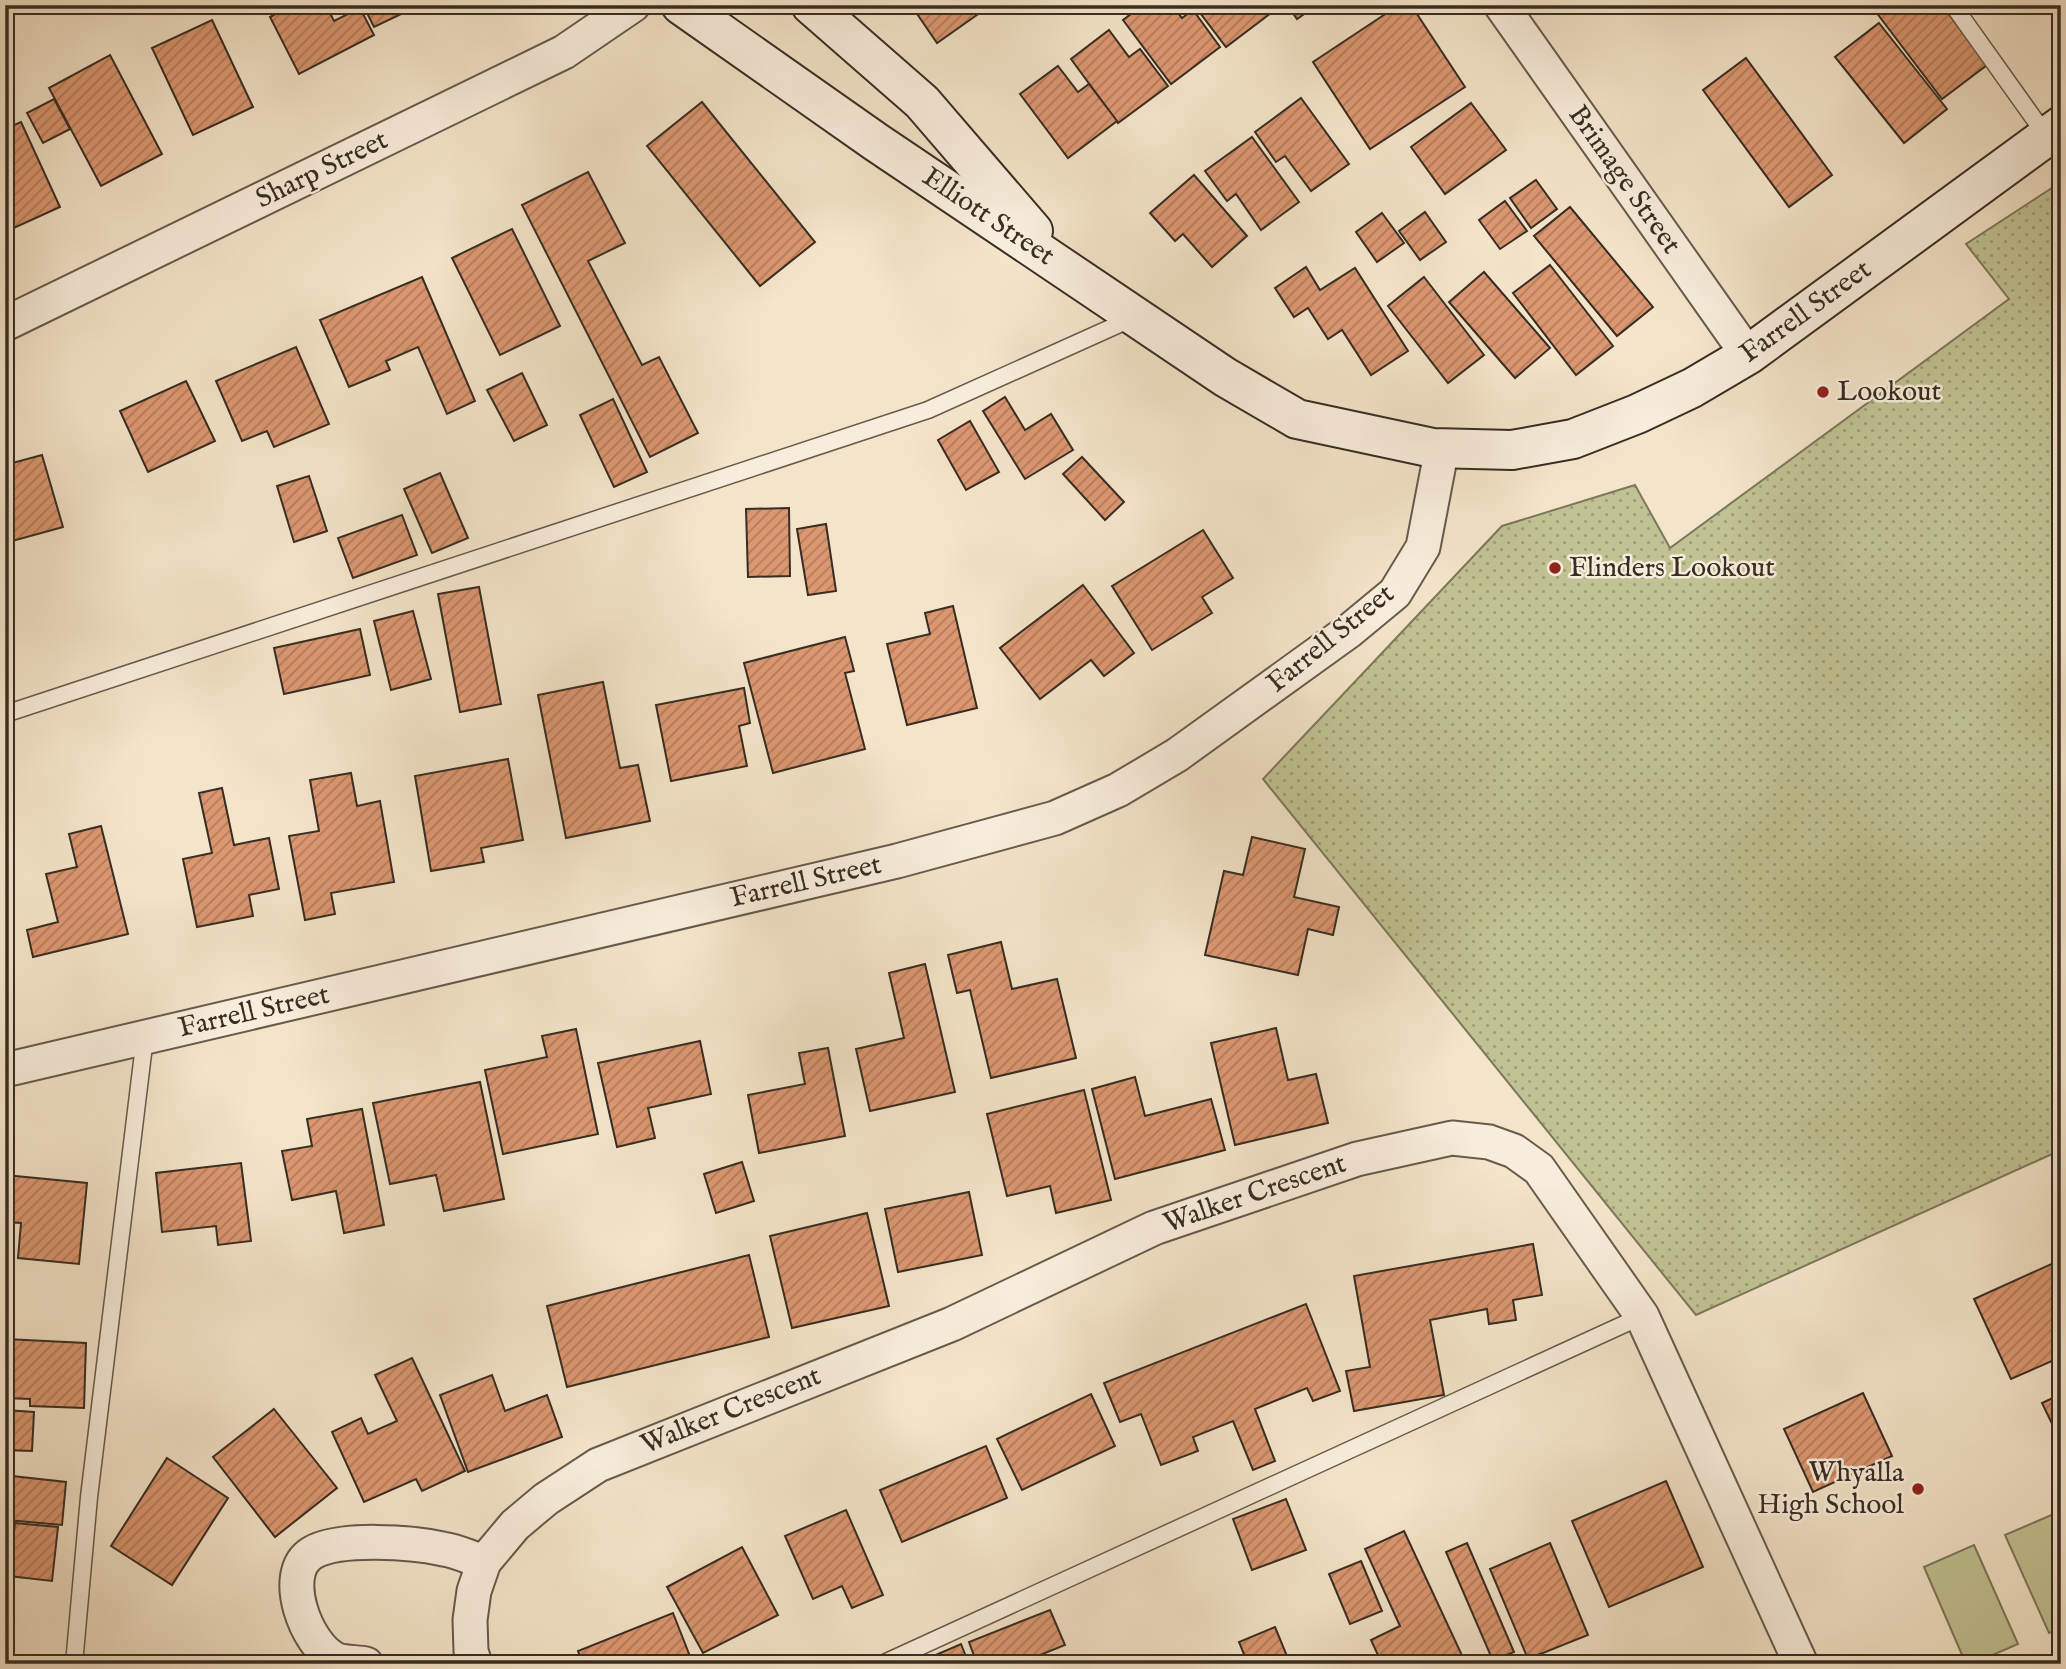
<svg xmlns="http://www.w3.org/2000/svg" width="2066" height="1669" font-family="'IM FELL English',serif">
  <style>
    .grass { fill: url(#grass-dots); stroke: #7c785b; stroke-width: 2 }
    .park { fill: #c1c293; stroke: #7c785b; stroke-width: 2 }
    .building { fill: url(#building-hatch); stroke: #372d23; stroke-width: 2 }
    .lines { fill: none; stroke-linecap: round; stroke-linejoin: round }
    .service-casing { stroke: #665b4c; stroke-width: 19 }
    .minor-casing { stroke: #665b4c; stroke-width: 37 }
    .secondary-casing { stroke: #372d23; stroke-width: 42 }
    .service { stroke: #f8eddc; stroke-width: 16 }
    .minor { stroke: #f8eddc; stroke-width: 33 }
    .secondary { stroke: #f8eddc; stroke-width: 38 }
    .poi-dot { fill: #8f2418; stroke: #f8eddc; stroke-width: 2.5 }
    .labels { text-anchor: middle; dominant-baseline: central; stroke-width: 5; stroke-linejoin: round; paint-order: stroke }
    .street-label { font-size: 28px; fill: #372d23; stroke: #f8eddc }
    .poi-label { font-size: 28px; fill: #372d23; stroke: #f8eddc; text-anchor: start }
  </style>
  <defs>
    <pattern id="grass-dots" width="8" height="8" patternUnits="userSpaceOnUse" patternTransform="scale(1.75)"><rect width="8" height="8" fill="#c1c293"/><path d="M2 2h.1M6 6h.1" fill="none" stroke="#9e9e78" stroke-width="1.8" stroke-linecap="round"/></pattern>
    <pattern id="building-hatch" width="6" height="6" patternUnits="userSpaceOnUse" patternTransform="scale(1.75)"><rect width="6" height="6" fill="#dc9771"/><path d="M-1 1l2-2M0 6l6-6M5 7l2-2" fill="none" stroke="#b37c5c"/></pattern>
  </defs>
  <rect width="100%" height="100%" fill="#f4e4c9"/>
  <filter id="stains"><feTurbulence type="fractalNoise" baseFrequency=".00286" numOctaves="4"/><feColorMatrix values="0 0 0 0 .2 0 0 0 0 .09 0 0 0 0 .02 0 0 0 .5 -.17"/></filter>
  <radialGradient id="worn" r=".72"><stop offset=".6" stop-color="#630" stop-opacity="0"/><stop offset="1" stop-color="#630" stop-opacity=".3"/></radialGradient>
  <polygon class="grass" points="2061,182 2061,1150 1696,1315 1263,779 1502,526 1635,485 1670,548 2009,299 1966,244"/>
  <g class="park">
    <polygon points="2056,1513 2061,1524 2061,1628 2049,1633 2005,1535"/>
    <polygon points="1974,1545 2018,1644 1972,1664 1966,1664 1924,1567"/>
  </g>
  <g class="building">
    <polygon points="292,5 326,5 334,21 360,8 374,35 299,74 270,17"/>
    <polygon points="363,5 420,5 374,27"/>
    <polygon points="911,5 981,5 984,10 937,43"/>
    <polygon points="1143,5 1172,5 1182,18 1193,10 1220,47 1171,84 1123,20"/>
    <polygon points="1194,5 1271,5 1275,10 1226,47"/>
    <polygon points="1287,5 1317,5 1297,19"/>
    <polygon points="1399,5 1411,5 1465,87 1370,149 1313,62"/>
    <polygon points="1885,5 1942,5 1987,65 1942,99 1876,12"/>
    <polygon points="212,20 253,107 193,135 152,48"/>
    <polygon points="1879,23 1947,109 1904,143 1835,57"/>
    <polygon points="1109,30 1129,57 1140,49 1168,86 1118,123 1071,59"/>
    <polygon points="110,55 162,154 101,186 49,88"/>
    <polygon points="1746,58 1832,175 1789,207 1703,90"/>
    <polygon points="1058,66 1078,92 1089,84 1117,121 1068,158 1020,94"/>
    <polygon points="1301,98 1349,164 1311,191 1285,156 1276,162 1255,132"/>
    <polygon points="54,99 70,129 43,143 27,113"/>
    <polygon points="702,102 815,242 760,286 647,146"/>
    <polygon points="1471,103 1506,150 1445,194 1411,147"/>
    <polygon points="21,122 60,207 5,232 5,129"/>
    <polygon points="1252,137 1299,202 1261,230 1236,194 1227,201 1205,171"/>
    <polygon points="588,172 625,243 588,261 642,365 659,357 698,433 650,457 522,205"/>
    <polygon points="1194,175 1247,236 1212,267 1183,234 1175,241 1150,213"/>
    <polygon points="1536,180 1557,209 1531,228 1510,198"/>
    <polygon points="1505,201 1527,231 1500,249 1479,220"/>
    <polygon points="1570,207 1653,307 1617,336 1534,236"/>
    <polygon points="1425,212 1446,242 1420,260 1399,231"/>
    <polygon points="1382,213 1404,243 1377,262 1356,232"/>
    <polygon points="512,229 560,326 500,355 452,258"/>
    <polygon points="1550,265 1613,346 1576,375 1513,293"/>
    <polygon points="1306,267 1320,290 1355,268 1408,351 1371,375 1342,330 1328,339 1308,308 1294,317 1275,288"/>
    <polygon points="1484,272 1550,348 1515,378 1449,302"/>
    <polygon points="422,277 475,401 447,414 418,347 386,361 390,370 349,387 320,320"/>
    <polygon points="1424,277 1484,355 1448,383 1388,306"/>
    <polygon points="296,347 329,424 274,447 267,431 242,441 216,381"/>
    <polygon points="522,373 547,425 514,441 487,390"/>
    <polygon points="186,381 215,441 148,472 120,411"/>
    <polygon points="1005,397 1025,430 1051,414 1073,450 1025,479 983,411"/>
    <polygon points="613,399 647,472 614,487 580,415"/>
    <polygon points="970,421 999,472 966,490 938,440"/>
    <polygon points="42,455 63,527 5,543 5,465"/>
    <polygon points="1082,457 1124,502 1105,520 1063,474"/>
    <polygon points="440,473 468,538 432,553 404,489"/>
    <polygon points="309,476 327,531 294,542 277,486"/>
    <polygon points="789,508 790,576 748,577 746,509"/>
    <polygon points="402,515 417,555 353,578 338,538"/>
    <polygon points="826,524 836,591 808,595 797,529"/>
    <polygon points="1203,530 1233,578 1202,597 1212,613 1152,650 1112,586"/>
    <polygon points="1083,585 1134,653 1104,676 1091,660 1040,699 1000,648"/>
    <polygon points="479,587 501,704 460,712 438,594"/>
    <polygon points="953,606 977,708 907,725 887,644 930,634 925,613"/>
    <polygon points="413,611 431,679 391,690 374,621"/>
    <polygon points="360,629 370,675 284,694 274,648"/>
    <polygon points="845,637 854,671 845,673 865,749 773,773 744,663"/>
    <polygon points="603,682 620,768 638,765 650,821 566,838 538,695"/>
    <polygon points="744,688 750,723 739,726 747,766 671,781 656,705"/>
    <polygon points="508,759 523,840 481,848 484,862 431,871 415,776"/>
    <polygon points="351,773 357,806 380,801 394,882 331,893 335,914 305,920 289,836 319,831 310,780"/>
    <polygon points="222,788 234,845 269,838 279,889 249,895 253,916 197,927 183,859 212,853 199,793"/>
    <polygon points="101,826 128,934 33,957 27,930 58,922 46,874 77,867 69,834"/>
    <polygon points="1252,837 1305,849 1294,897 1339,907 1333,935 1308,929 1298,975 1205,955 1224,871 1243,875"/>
    <polygon points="1001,942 1012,989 1057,979 1076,1058 991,1078 970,990 957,993 948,955"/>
    <polygon points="925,964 955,1092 870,1111 856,1049 904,1038 889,973"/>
    <polygon points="1276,1028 1288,1080 1316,1074 1328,1123 1235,1145 1211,1043"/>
    <polygon points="576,1029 598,1134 503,1154 485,1070 547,1057 542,1036"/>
    <polygon points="700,1041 711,1094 648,1108 655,1138 617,1147 598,1063"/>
    <polygon points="828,1048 845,1136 759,1153 748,1095 805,1084 799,1053"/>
    <polygon points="1135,1077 1145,1116 1211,1099 1225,1150 1115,1179 1092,1089"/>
    <polygon points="480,1082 504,1199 444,1211 436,1175 390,1184 373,1103"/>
    <polygon points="1084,1090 1111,1200 1056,1213 1050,1186 1007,1196 987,1114"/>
    <polygon points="362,1109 384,1225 344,1233 336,1191 292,1200 282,1151 312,1146 307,1119"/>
    <polygon points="742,1162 754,1201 716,1213 704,1174"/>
    <polygon points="241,1163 251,1241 218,1245 216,1226 162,1232 156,1173"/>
    <polygon points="5,1175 87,1183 79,1264 18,1258 21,1223 5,1222"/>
    <polygon points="969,1192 982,1255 898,1272 885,1209"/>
    <polygon points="867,1213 889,1306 792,1328 770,1236"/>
    <polygon points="1533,1244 1542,1295 1513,1300 1516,1320 1489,1324 1487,1309 1430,1320 1444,1395 1354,1411 1346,1371 1370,1367 1354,1276"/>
    <polygon points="749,1255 769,1337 567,1387 547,1306"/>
    <polygon points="2058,1261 2061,1268 2061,1321 2052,1326 2061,1345 2061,1357 2011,1379 1974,1299"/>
    <polygon points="1306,1304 1340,1391 1313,1401 1307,1388 1255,1409 1275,1461 1253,1470 1233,1421 1193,1437 1198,1451 1161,1465 1141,1414 1120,1422 1104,1383"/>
    <polygon points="5,1339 86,1343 84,1408 30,1406 30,1399 5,1398"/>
    <polygon points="412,1358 465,1471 422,1491 416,1479 364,1502 332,1432 361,1418 368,1434 397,1421 375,1375"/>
    <polygon points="492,1375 505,1411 547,1395 562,1437 468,1472 440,1395"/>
    <polygon points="1863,1393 1892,1456 1813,1492 1784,1429"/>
    <polygon points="1091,1394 1115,1446 1022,1490 997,1439"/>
    <polygon points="2061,1394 2061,1427 2055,1430 2042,1403"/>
    <polygon points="274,1409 337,1488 275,1537 213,1457"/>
    <polygon points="5,1410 34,1412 32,1451 5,1450"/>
    <polygon points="986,1446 1007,1498 902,1542 880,1490"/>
    <polygon points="167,1458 228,1498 172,1585 111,1546"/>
    <polygon points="12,1476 66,1482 62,1525 7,1520"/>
    <polygon points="1666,1481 1703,1567 1609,1607 1572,1521"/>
    <polygon points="1286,1499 1306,1550 1252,1570 1233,1519"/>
    <polygon points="846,1510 883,1595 852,1608 842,1586 813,1599 785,1536"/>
    <polygon points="15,1523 58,1527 52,1581 9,1576"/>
    <polygon points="1404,1531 1466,1664 1382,1664 1371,1640 1400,1626 1365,1549"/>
    <polygon points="1467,1543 1514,1652 1493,1661 1446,1552"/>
    <polygon points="1550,1543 1588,1635 1528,1659 1490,1569"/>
    <polygon points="742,1547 778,1615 703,1653 667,1587"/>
    <polygon points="1361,1561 1382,1611 1350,1624 1329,1574"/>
    <polygon points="1050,1610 1065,1645 1018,1664 977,1664 969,1642"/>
    <polygon points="673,1613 693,1664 583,1664 578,1651"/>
    <polygon points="1275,1627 1289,1661 1283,1664 1248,1664 1239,1642"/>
    <polygon points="961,1644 969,1664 915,1664"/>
  </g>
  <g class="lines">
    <defs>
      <g id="service">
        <polyline points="1953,5 2047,137"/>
        <polyline points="5,714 928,410 1135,317"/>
        <polyline points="74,1664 89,1497 145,1037"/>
        <polyline points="882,1664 1642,1316"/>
      </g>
      <g id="minor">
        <polyline points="1501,5 1748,355"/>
        <polyline points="5,324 564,52 633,5"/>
        <polyline points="5,1070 897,861 1055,818 1118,790 1177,755 1349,631 1395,593 1423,547 1442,448"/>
        <path d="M366,1664C357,1662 343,1663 335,1659C306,1645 279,1573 312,1553C339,1537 412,1542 443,1549C457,1551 471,1558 484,1562"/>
        <polyline points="475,1664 471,1651 470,1620 474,1591 484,1562 515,1525 546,1499 598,1465 952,1324 1154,1228 1357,1159 1452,1138 1489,1142 1514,1151 1539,1169 1642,1316 1801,1664"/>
      </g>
      <g id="secondary">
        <polyline points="681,5 876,142 1225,377 1297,419 1433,448 1512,450 1573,439 1637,414 1692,388 1748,355 2061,126"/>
        <polyline points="811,5 922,102 1033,231"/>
      </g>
    </defs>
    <use href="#service" class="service-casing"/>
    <use href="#minor" class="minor-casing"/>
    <use href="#secondary" class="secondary-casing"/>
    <use href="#service" class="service"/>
    <use href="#minor" class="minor"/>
    <use href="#secondary" class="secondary"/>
  </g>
  <g class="poi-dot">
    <circle cx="1823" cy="392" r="7"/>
    <circle cx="1555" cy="568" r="7"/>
    <circle cx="1918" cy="1489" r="7"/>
  </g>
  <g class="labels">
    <g class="street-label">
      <text transform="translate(322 170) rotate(-26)">Sharp Street</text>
      <text transform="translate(1624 180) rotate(55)">Brimage Street</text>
      <text transform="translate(988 217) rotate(34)">Elliott Street</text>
      <text transform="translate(1806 312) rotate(-36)">Farrell Street</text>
      <text transform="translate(1331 639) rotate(-39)">Farrell Street</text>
      <text transform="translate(806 882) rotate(-13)">Farrell Street</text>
      <text transform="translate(254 1012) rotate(-13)">Farrell Street</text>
      <text transform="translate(1255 1194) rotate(-19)">Walker Crescent</text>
      <text transform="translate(731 1411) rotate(-22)">Walker Crescent</text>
    </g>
    <g class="poi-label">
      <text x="1837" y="392">Lookout</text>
      <text x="1569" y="568">Flinders Lookout</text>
      <text x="1904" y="1473" text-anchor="end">Whyalla<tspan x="1904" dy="32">High School</tspan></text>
    </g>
  </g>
  <rect width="2066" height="1669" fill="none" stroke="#f4e4c9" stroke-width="28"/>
  <rect x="7" y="7" width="2052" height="1655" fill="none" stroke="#372d23" stroke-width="3.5"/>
  <rect x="14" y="14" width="2038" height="1641" fill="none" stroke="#372d23" stroke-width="2"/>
  <rect width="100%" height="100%" filter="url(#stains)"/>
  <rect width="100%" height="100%" fill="url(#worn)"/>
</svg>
